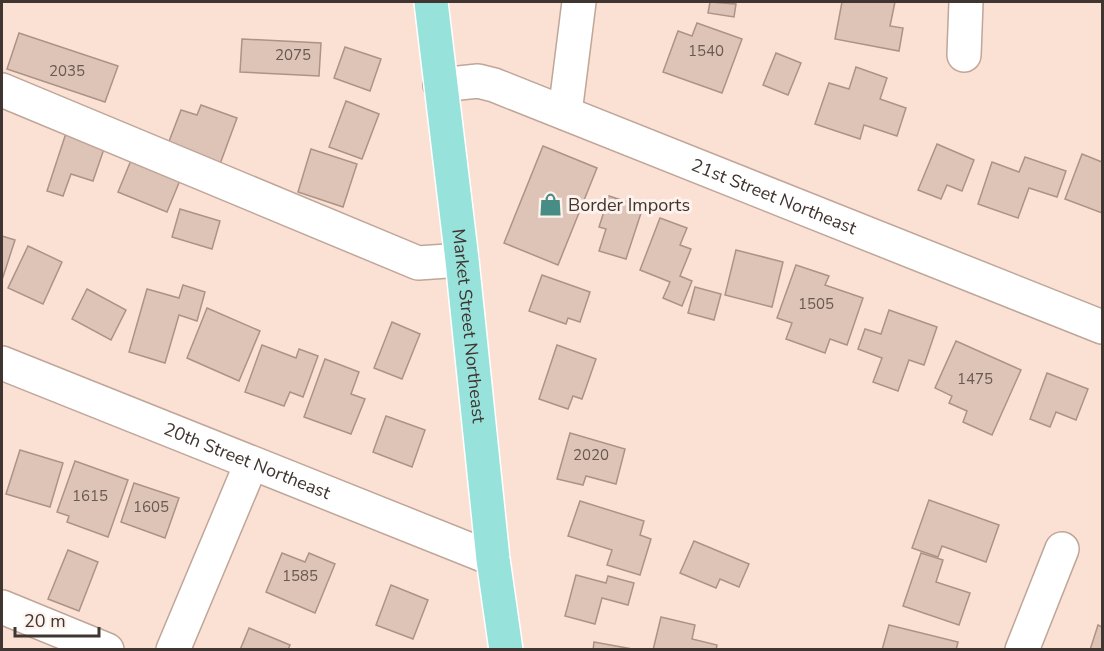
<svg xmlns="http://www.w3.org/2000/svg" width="1104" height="651" font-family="'Nunito Sans',sans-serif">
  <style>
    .building { fill: #dec4b7; stroke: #ab9386; stroke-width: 1.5 }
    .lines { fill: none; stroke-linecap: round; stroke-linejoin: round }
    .minor-casing { stroke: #bfa699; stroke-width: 36 }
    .major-casing { stroke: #fff; stroke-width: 36 }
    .minor { stroke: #fff; stroke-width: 33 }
    .major { stroke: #97e3db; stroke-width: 33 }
    .labels { text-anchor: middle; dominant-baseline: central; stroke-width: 6; stroke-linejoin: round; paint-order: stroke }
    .number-label { font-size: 15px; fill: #685952 }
    .street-label { font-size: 18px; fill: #403530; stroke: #fdf2ec }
    .poi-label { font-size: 18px; fill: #403530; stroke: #fdf2ec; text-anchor: start }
  </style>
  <rect width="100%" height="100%" fill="#fbe1d4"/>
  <g class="building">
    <polygon points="710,2 736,4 734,17 708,13"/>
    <polygon points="842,2 895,2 890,26 903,28 899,51 835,39"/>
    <polygon points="697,23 742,39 722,93 663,72 678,31 692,36"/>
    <polygon points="19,33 118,66 105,102 7,69"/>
    <polygon points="242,39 321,43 319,76 240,72"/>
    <polygon points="345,47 381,59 370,91 334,78"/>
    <polygon points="776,53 801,63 788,95 763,85"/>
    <polygon points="856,67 887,78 880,99 906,108 897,136 864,125 860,139 815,124 829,83 849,89"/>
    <polygon points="346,101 379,114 362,159 329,147"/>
    <polygon points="201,105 237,118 220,164 168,144 181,110 197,115"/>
    <polygon points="68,127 107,140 93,181 71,174 63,196 47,191"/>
    <polygon points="937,144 974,160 962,191 947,185 941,199 918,190"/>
    <polygon points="543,146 597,168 558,265 504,243"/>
    <polygon points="311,149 357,164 343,207 298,192"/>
    <polygon points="134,153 183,173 167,212 118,192"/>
    <polygon points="1082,154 1102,162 1102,213 1065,199"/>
    <polygon points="1025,157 1066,171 1057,197 1029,188 1018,218 978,204 992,162 1019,172"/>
    <polygon points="609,196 643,207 626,259 599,251 606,229 599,227"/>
    <polygon points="180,209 220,221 212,249 172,237"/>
    <polygon points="660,218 687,228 680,245 691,249 680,276 692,281 682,306 663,298 670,282 640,270"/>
    <polygon points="2,236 15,240 2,280"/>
    <polygon points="28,246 62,262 43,304 8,288"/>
    <polygon points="736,250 783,262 772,307 725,295"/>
    <polygon points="796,265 829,276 825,285 863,298 847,345 830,339 825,353 786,339 792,323 777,318"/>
    <polygon points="542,275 590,292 580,322 568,318 566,324 529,311"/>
    <polygon points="183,285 205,292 197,321 179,315 165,363 129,352 147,289 179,298"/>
    <polygon points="695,287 721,294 714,320 688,313"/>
    <polygon points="87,289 126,310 111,340 72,319"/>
    <polygon points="207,308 260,331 239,381 187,358"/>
    <polygon points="889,310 937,327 924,365 909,360 898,391 873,382 882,358 858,349 865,329 881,334"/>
    <polygon points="392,322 420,334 402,379 374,368"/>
    <polygon points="956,341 1021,370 992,435 963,422 967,411 949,403 952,396 935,388"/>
    <polygon points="262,345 296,358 299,349 318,356 303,397 290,392 284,406 245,392"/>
    <polygon points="557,345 596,359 582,399 573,396 568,409 539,399"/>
    <polygon points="325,359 359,372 351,394 365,399 351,434 304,417"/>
    <polygon points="1047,373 1088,389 1076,420 1056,412 1050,427 1030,419"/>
    <polygon points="386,416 425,430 412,467 373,452"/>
    <polygon points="570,433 625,449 616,484 586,476 583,485 557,479"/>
    <polygon points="20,450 63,463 50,507 6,494"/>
    <polygon points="75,461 128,480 108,537 67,522 69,516 57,512"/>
    <polygon points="134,483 179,498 165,538 121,522"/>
    <polygon points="929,500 999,525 986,562 942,546 938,557 912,548"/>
    <polygon points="580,501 644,521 640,535 651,539 640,575 607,565 612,550 568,536"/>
    <polygon points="694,541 749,564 739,587 720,579 716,588 680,573"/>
    <polygon points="68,550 98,562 79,611 48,599"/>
    <polygon points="282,553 305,562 309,553 335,564 315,613 266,592"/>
    <polygon points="921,553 943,560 936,582 970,593 959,625 903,606"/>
    <polygon points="576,575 606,583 608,576 634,583 628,605 602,598 595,624 565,616"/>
    <polygon points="391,585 428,600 413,639 376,625"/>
    <polygon points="661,617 695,625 692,639 717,645 716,650 653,650"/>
    <polygon points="889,625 958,642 956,650 882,650"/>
    <polygon points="1098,625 1102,627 1102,650 1090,650"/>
    <polygon points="249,628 290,645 288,650 240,650"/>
    <polygon points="594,642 638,650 593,650"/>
  </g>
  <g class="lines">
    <defs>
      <g id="minor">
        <polyline points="964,55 966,2"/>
        <path id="s1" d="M440,85L478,81L494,85L1102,327"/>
        <polyline points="2,90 418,263 462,260"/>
        <polyline points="565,113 579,2"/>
        <path id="s2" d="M2,363L493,559"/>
        <polyline points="2,607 107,650"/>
        <polyline points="173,650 251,464"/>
        <polyline points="1022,650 1062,549"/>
      </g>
      <g id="major">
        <path id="s3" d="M431,2L462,260L493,559L506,650"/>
      </g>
    </defs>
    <use href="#minor" class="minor-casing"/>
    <use href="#major" class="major-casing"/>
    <use href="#minor" class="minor"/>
    <use href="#major" class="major"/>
  </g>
  <defs>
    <symbol id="shop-bare" viewBox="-9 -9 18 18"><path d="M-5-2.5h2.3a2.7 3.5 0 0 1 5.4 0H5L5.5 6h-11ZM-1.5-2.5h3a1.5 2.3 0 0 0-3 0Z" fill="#478d85" stroke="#fdf2ec" stroke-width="2.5" paint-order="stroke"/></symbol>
  </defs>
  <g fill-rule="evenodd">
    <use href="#shop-bare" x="534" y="188" width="33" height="33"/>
  </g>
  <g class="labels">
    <g class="number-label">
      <text x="706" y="51">1540</text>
      <text x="293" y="55">2075</text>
      <text x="67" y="71">2035</text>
      <text x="816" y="304">1505</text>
      <text x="975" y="379">1475</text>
      <text x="591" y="455">2020</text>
      <text x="90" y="496">1615</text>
      <text x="151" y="507">1605</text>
      <text x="300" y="576">1585</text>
    </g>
    <g class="street-label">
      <text stroke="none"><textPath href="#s1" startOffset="356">21st Street Northeast</textPath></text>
      <text stroke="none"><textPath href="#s3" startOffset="326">Market Street Northeast</textPath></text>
      <text stroke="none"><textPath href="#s2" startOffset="264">20th Street Northeast</textPath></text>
    </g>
    <g class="poi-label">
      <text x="568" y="205">Border Imports</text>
    </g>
  </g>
  <rect width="1104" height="651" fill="none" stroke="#403530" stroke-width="6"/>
  <path d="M15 627v9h84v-9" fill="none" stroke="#403530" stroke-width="3"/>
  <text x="24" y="627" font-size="18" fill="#403530" stroke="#fdf2ec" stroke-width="4.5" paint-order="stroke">20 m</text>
</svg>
